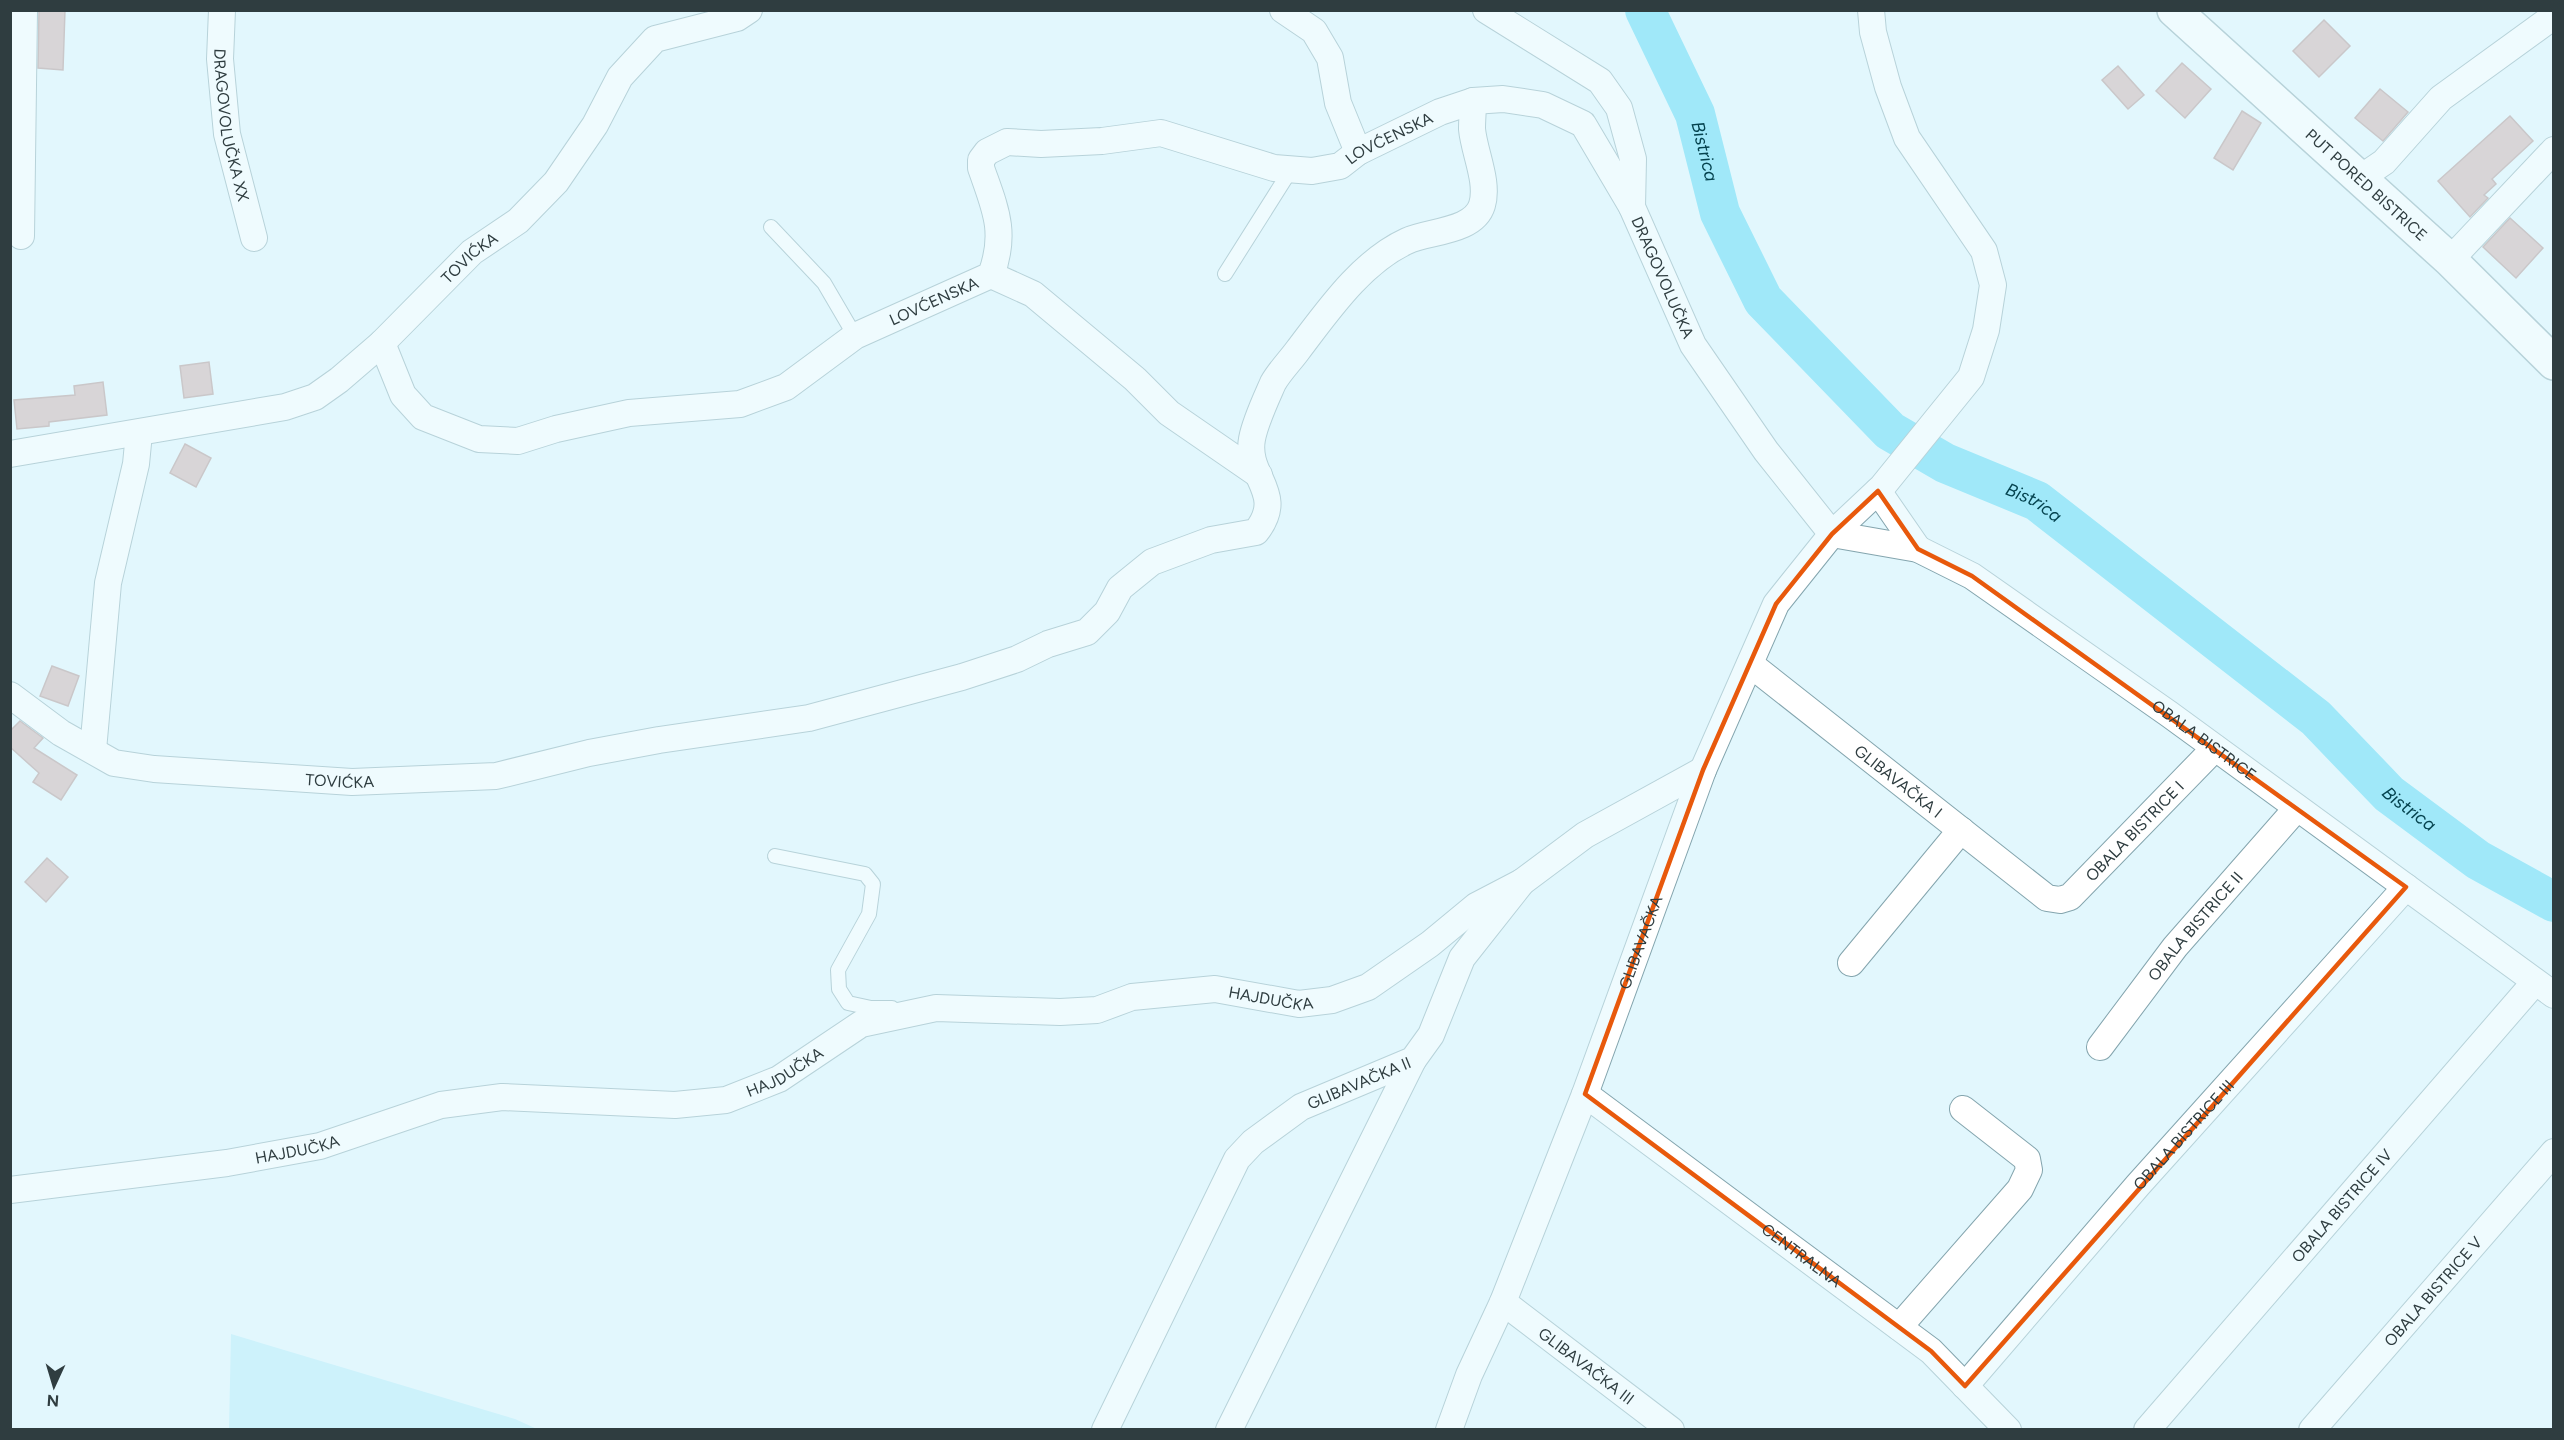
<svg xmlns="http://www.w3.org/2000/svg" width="2564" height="1440" font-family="Figtree,sans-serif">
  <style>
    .green { fill: #b4eaf9 }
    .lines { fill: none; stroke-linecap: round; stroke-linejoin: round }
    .river { stroke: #50d5f3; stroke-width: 40 }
    .building { fill: #ccaba9; stroke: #ad8d8b; stroke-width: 1.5 }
    .lane-casing { stroke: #84a5ae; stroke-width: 16 }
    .street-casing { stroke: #84a5ae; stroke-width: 28 }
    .secondary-casing { stroke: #84a5ae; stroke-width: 36 }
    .lane { stroke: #fff; stroke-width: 14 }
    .street { stroke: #fff; stroke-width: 26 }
    .secondary { stroke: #fff; stroke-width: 33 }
    .marked { fill: none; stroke: #e8590c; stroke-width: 4.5; stroke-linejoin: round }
    .labels { text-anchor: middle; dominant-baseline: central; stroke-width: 5; stroke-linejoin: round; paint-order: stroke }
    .street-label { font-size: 16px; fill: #2f3d40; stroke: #e2f7fd }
    .water-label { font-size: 18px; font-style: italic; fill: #05434f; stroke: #e2f7fd }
  </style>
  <rect width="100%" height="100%" fill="#e2f7fd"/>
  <polygon class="green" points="231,1334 515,1419 537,1429 229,1429"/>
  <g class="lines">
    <path class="river" id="s1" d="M1645,10L1695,114L1720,213L1763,300L1890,431L1945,463L2037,501L2316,718L2389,794L2478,860L2554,902"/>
  </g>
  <g class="building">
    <polygon points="39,10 65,10 63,70 38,68"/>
    <polygon points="2324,20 2350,46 2319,77 2293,51"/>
    <polygon points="2182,63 2211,89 2185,118 2156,91"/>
    <polygon points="2118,66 2144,95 2128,109 2102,80"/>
    <polygon points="2380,89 2408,112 2383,141 2355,118"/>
    <polygon points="2242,111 2261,123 2233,170 2214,158"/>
    <polygon points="2510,116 2533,141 2492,179 2496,184 2484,195 2488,198 2470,217 2438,181"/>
    <polygon points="2510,218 2543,248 2516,278 2483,247"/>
    <polygon points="209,362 213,394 184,398 180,366"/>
    <polygon points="103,382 107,415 49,422 49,426 17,429 14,400 75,395 74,386"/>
    <polygon points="185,444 211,458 196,487 170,473"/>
    <polygon points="52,666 79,676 68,706 40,696"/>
    <polygon points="20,721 43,738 34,748 77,775 61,800 33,782 39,773 10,747 10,731"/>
    <polygon points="47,858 68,877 46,902 25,882"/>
  </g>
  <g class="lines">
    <defs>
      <g id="lane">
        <polyline points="771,227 824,283 855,336"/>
        <polyline points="1225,274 1290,171"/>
        <polyline points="775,856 865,874 873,884 869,914 838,970 839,989 848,1003 871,1008 892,1008"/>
      </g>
      <g id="street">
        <path id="s2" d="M222,10L220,59L227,134L254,238"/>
        <polyline points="1283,10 1314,31 1330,58 1338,103 1358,152"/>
        <path id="s3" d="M1486,10L1600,81L1619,108L1633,159L1632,207L1693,345L1766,451L1832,534"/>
        <polyline points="2359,179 2384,162 2441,98 2554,16"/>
        <polyline points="21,236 24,10"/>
        <polyline points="2450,260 2554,150"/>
        <polyline points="991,275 1033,294 1135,379 1169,413 1259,475"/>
        <path id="s4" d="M382,343L403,395L423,417L479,439L518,441L556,429L629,413L740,404L786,387L855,336L991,275C1007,232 995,208 981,168V160L987,152L1007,142L1041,144L1102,141L1161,133L1274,168L1312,171L1340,166L1358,152L1440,112L1473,101L1503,99L1543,105L1583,124L1632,207"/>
        <path id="s5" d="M10,454L285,407L315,397L339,380L382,343L472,252L518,221L556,182L595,125L620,77L655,39L737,18L749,10"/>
        <polyline points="1878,491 1918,549"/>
        <path id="s6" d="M1832,534L1918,549L1972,576L2169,714L2554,995"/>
        <path id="s7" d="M1750,664L2047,898L2060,900L2070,897L2215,748"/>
        <path id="s8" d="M10,695L61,733L114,763L154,769L352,782L496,776L589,753L659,740L809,718L962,677L1017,659L1048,644L1087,632L1107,612L1120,588L1152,562L1211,540L1256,532C1287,493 1245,477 1252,439C1255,422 1266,399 1273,383C1279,372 1290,361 1298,350C1327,312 1361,262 1407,241C1428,231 1474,232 1482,205C1489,182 1474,152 1472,129C1472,120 1473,110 1473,101"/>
        <polyline points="93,750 108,583 136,464 139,433"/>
        <polyline points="1851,963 1961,830"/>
        <path id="s9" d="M2100,1047L2175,947L2297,808"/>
        <path id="s10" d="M1585,1094L1931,1351L2008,1430"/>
        <path id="s11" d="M10,1190L227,1163L320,1146L441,1105L502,1097L675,1105L726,1100L779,1079L861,1024L936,1008L1060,1012L1097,1010L1132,997L1215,989L1299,1004L1332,1000L1368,987L1430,944L1476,906L1522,882"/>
        <path id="s12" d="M1503,1302L1671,1430"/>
        <polyline points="1899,1327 2020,1189 2029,1170 2027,1159 1963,1109"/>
        <path id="s13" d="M1965,1386L2138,1185L2406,887"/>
        <path id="s14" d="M1105,1430L1237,1159L1253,1142L1301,1107L1413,1060L1431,1035L1462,958L1522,882L1585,835L1703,770"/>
        <polyline points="1229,1430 1413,1060"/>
        <path id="s15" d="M1449,1430L1469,1375L1503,1302L1585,1094L1703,770L1776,604L1832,534L1882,487L1971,377L1986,330L1993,285L1984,251L1907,138L1888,87L1873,32L1871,10"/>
        <path id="s16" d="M2147,1430L2535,982"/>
        <path id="s17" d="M2312,1430L2554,1152"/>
      </g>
      <g id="secondary">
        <path id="s18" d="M2174,10L2450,260L2554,363"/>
      </g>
    </defs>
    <use href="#lane" class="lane-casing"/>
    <use href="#street" class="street-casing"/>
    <use href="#secondary" class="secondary-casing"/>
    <use href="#lane" class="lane"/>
    <use href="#street" class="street"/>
    <use href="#secondary" class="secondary"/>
  </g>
  <path d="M0 0H2564V1440H0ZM1878,491L1918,549L1972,576L2406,887L1965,1386L1931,1351L1585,1094L1703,770L1776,604L1832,534Z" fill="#e2f7fd" fill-opacity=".55" fill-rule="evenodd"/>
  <path class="marked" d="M1878,491L1918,549L1972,576L2406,887L1965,1386L1931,1351L1585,1094L1703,770L1776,604L1832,534Z"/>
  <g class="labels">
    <g class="street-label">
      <text stroke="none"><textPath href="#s2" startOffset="116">DRAGOVOLUČKA XX</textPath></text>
      <text stroke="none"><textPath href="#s4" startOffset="1242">LOVĆENSKA</textPath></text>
      <text stroke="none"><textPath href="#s18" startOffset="260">PUT PORED BISTRICE</textPath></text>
      <text stroke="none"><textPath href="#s5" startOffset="519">TOVIĆKA</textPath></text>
      <text stroke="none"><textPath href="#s3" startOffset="345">DRAGOVOLUČKA</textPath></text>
      <text stroke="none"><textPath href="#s4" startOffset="632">LOVĆENSKA</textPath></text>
      <text stroke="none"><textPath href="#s6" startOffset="432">OBALA BISTRICE</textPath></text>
      <text stroke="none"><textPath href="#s8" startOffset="351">TOVIĆKA</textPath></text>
      <text stroke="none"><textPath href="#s7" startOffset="189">GLIBAVAČKA I</textPath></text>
      <text stroke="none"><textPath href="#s7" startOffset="494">OBALA BISTRICE I</textPath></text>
      <text stroke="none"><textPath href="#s9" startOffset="154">OBALA BISTRICE II</textPath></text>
      <text stroke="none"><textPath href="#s15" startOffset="524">GLIBAVAČKA</textPath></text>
      <text stroke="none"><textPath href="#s11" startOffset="1298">HAJDUČKA</textPath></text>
      <text stroke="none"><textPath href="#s11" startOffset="792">HAJDUČKA</textPath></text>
      <text stroke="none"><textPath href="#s14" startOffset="447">GLIBAVAČKA II</textPath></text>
      <text stroke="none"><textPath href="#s13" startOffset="333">OBALA BISTRICE III</textPath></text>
      <text stroke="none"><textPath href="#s11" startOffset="290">HAJDUČKA</textPath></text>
      <text stroke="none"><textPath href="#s16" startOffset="297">OBALA BISTRICE IV</textPath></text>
      <text stroke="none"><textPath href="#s10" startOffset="270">CENTRALNA</textPath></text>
      <text stroke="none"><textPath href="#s17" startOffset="184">OBALA BISTRICE V</textPath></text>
      <text stroke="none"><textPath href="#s12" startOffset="105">GLIBAVAČKA III</textPath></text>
    </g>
    <g class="water-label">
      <text stroke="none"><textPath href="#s1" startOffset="154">Bistrica</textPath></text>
      <text stroke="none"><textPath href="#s1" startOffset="658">Bistrica</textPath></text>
      <text stroke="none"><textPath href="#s1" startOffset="1144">Bistrica</textPath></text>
    </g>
  </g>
  <rect width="2564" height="1440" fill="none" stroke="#2f3d40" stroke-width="24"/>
  <g transform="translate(54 1386) rotate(184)" stroke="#e2f7fd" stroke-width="4.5" paint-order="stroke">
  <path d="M0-4.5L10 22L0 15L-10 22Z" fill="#2f3d40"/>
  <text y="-9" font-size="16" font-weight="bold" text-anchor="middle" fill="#2f3d40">N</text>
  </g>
</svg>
